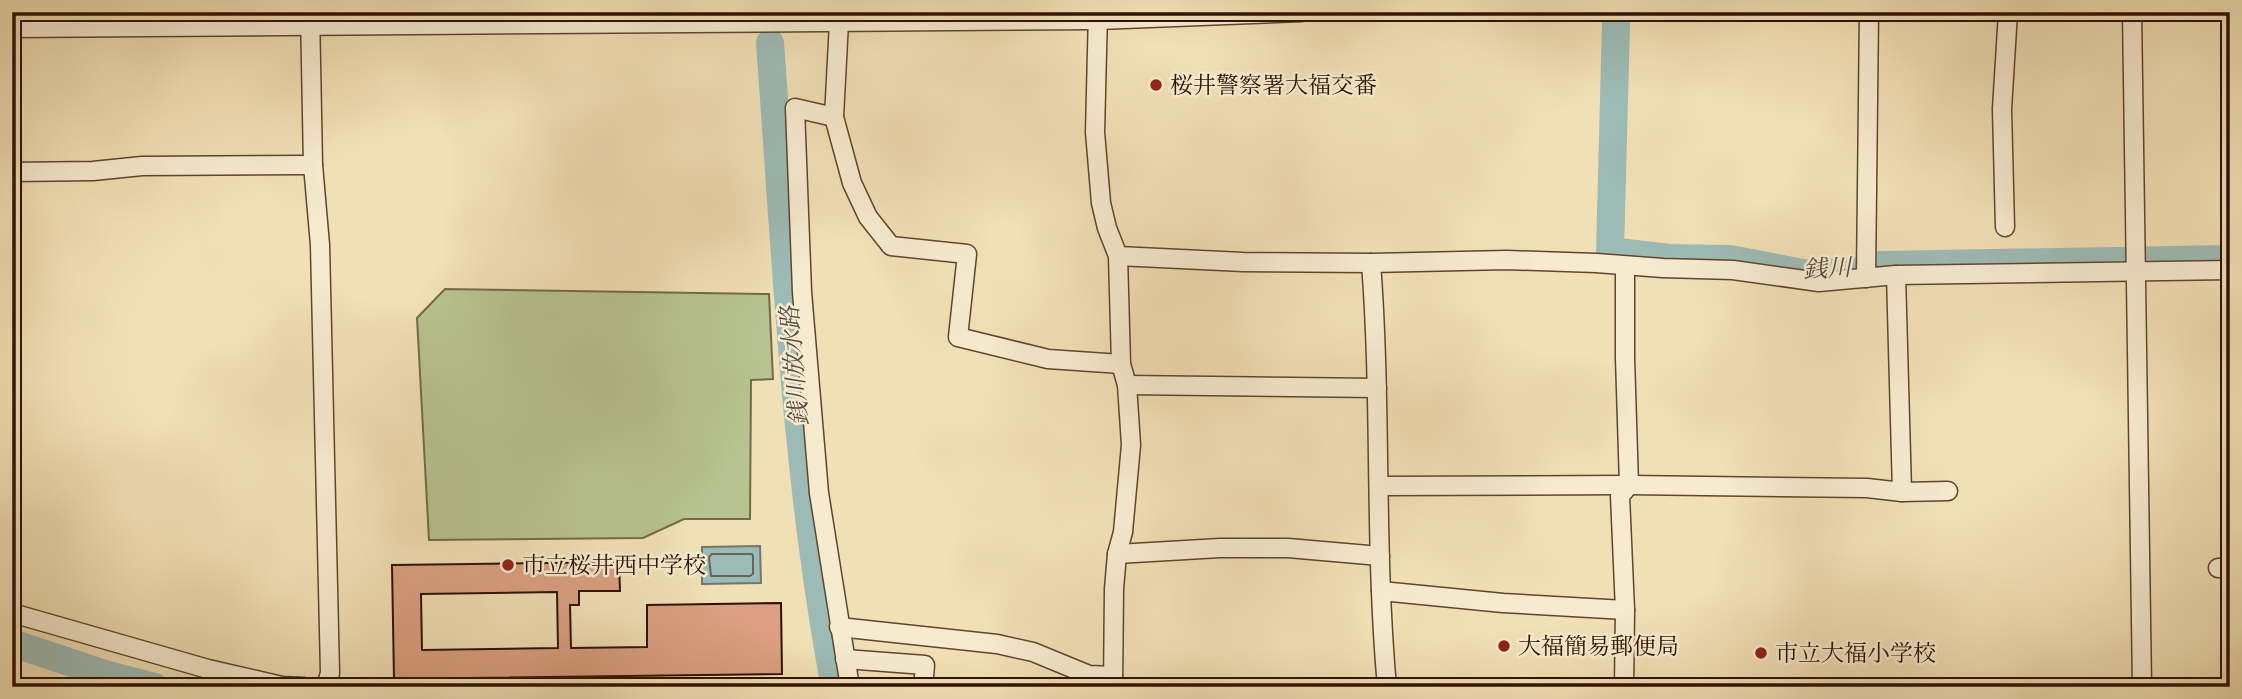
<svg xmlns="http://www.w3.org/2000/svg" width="2242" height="699" font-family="Cardo,'Noto Serif JP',serif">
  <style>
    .green { fill: #b7c390; stroke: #736a49; stroke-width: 2 }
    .water { fill: #9dbbb6; stroke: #71776e; stroke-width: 2 }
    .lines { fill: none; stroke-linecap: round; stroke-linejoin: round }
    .shore { stroke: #66665c; stroke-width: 2 }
    .river { stroke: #9dbbb6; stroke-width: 28 }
    .building { fill: #daa081; stroke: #2f1102; stroke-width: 2; fill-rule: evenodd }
    .minor-casing { stroke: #60452f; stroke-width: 21 }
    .minor { stroke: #f6ebcf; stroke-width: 18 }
    .poi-dot { fill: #8f2418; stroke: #f6ebcf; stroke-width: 2.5 }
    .labels { text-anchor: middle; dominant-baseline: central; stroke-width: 5; stroke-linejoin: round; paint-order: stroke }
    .poi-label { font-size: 23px; fill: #2f1102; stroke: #f6ebcf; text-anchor: start }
    .water-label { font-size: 24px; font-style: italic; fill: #564c41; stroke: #f6ebcf }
  </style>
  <rect width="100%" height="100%" fill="#f1e0b5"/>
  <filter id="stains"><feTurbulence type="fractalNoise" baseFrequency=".00286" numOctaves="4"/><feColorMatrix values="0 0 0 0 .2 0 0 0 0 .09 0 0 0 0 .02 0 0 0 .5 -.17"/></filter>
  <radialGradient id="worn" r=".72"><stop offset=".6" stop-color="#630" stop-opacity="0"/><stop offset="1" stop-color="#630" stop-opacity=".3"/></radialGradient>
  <polygon class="green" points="445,289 769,294 773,379 751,380 750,519 684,519 643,538 429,540 417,318"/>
  <polygon class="water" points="760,546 761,583 702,584 702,547"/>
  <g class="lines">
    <polygon class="shore" points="712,554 752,554 753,556 753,574 750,576 711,576 709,557"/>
    <g class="river">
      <polyline points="1616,24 1610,251 1669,258 1730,259 1808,274 1845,272 1880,265 2230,259"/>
      <path d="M770,43C786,258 795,475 835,687"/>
      <polyline points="12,643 108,675 155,687"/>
    </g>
  </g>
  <path class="building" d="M619,562L620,591H579V605H570L571,648L647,647V605L781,603L782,674L394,679L392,565ZM557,592L558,648L422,650L421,594Z"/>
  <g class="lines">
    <defs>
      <g id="minor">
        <polyline points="310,12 313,165 320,245 330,673 326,687"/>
        <polyline points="1098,12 1095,132 1101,203 1107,228 1118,256 1121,364 1127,385 1131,445 1123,532 1117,554 1114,589 1113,687"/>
        <polyline points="2132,12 2142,687"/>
        <polyline points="839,22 834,117 795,108 802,292 819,493 850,687"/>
        <polyline points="12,28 1098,20 1301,12"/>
        <polyline points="834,117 852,183 868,217 891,246 967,254 958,337 1048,359 1121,364"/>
        <polyline points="12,172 93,171 142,166 313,165"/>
        <polyline points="2005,227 2002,109 2008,12"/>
        <polyline points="1118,256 1243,262 1371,263 1507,260 1596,263 1663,268 1733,270 1819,282 1896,275 2230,270"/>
        <path d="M1371,263C1382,404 1374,546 1387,687"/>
        <polyline points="1896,275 1902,492"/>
        <polyline points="1866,278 1869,12"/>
        <polyline points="1127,385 1377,388"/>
        <polyline points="1380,486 1629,485 1867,488 1902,492 1948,491"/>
        <polyline points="1117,554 1220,548 1288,548 1380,556"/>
        <polyline points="2218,568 2230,568"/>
        <polyline points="1381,591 1503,603 1625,610"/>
        <polyline points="12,613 208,669 282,686 304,687"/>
        <polyline points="839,627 997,644 1033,652 1089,675 1113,676"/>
        <polyline points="845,659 925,665 923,687"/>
        <polyline points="12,686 15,687"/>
        <polyline points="1624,687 1625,610 1620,496 1629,485 1625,358 1625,266"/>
      </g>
    </defs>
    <use href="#minor" class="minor-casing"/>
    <use href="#minor" class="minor"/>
  </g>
  <g class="poi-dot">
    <circle cx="1156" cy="85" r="7"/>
    <circle cx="508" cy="565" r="7"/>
    <circle cx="1504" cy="646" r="7"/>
    <circle cx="1761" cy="653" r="7"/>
  </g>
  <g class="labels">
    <g class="poi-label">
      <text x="1170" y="85">桜井警察署大福交番</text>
      <text x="522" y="565">市立桜井西中学校</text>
      <text x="1518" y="646">大福簡易郵便局</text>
      <text x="1775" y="653">市立大福小学校</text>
    </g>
    <g class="water-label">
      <text transform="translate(1827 269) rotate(-3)">銭川</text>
      <text transform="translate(795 366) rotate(-95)">銭川放水路</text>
    </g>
  </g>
  <rect width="2242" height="699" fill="none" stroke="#f1e0b5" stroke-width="42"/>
  <rect x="14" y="14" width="2214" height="671" fill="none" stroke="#2f1102" stroke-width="3.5"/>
  <rect x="21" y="21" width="2200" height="657" fill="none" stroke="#2f1102" stroke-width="2"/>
  <rect width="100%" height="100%" filter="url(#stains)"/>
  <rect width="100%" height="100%" fill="url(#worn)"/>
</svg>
